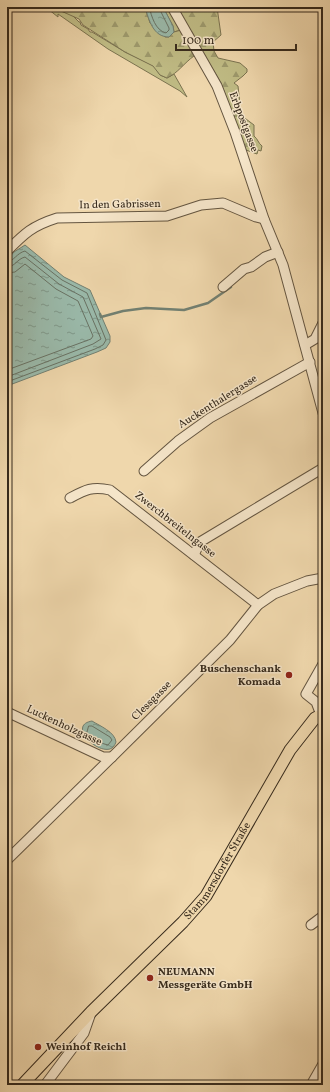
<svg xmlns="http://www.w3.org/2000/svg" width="330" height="1092" font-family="Vollkorn,serif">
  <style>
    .green { fill: #c0bc85; stroke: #7b7350 }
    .forest { fill: url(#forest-firs); stroke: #7b7350 }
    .water { fill: url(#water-ripples); stroke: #728072 }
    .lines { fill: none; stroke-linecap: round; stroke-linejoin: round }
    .shore { stroke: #687264; stroke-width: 1 }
    .stream { stroke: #728072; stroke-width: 2.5 }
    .minor-casing { stroke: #645540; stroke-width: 11 }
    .major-casing { stroke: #362a1c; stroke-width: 13 }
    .minor { stroke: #f5e5c9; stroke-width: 9 }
    .major { stroke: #efd7ac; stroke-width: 11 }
    .poi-dot { fill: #8f2418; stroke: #f5e5c9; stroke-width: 1.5 }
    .labels { text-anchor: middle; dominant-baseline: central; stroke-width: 3; stroke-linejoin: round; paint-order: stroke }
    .street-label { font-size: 11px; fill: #362a1c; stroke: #f5e5c9 }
    .poi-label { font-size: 11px; font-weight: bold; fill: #362a1c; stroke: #f5e5c9; text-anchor: start }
  </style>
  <defs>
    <pattern id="forest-firs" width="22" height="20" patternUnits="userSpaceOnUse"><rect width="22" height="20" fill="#c0bc85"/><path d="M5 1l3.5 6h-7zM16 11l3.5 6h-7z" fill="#9d996c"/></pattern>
    <pattern id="water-ripples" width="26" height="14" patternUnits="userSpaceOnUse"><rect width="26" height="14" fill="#9abaab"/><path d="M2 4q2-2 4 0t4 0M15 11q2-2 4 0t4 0" fill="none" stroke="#7e978a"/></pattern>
  </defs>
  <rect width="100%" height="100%" fill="#efd7ac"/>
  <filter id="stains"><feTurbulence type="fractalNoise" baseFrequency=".005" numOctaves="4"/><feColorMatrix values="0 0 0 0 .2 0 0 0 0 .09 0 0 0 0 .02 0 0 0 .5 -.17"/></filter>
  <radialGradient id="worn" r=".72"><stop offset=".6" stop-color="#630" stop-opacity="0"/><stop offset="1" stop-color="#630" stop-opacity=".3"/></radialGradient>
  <g class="green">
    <polygon points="47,7 60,7 61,11 72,15 79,22 80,22 81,25 88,29 90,32 92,32 125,52 154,66 160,75 167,78 174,74 187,97 180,91 108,49 58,14 58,17 48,9"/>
    <polygon points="163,7 168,7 181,30 174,32 173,26"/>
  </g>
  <g class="forest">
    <path d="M60,7H145L150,23L165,37H169L174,32L181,30L194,56C184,63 178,73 167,78L160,75L153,66L125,52L83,25L79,19L61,11Z"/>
    <path d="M179,7H217L221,35L213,42L214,51L218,58L240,63L247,69V72L243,76L234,83L238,86L240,104L238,106L240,111L238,114L240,117L242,116L254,125V136C258,139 258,143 262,146L261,151L258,150L257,154L246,150L221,83L178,10Z"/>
  </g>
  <g class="water">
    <path d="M145,7H163L173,26L174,32L169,37C153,37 149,20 145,7Z"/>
    <polygon points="25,245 64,277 90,290 110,336 110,342 106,348 97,352 7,386 7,260 14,252"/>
    <path d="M92,721C100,726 115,732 116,742C115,745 113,748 110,749C95,753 68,725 92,721Z"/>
  </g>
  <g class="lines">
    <g class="shore">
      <path d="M149,7C152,17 155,30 166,33L169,30V28L160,10V7"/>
      <path d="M7,262C14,261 17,253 25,251L62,280L87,293L106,340L103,345L95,349L7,382"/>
      <path d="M7,267C15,267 17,259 25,257L59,284L83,297L101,339L93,344L7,377"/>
      <polyline points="7,273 15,272 25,264 56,289 78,301 93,336 91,339 7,370"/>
      <path d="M89,726H92L110,737L112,740L108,745C100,743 93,740 87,733Z"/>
    </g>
    <polyline class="stream" points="100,314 101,317 123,311 146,308 184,310 208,303 231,287"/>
    <defs>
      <g id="minor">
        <polyline points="172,7 217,86 235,132 264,219 283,265 323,413"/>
        <path d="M7,251C25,233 32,226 57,218L167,216L201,205L223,203L256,217L264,219"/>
        <polyline points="223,287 244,269 251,267 265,257 278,252"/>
        <polyline points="305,345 315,339 323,323"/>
        <polyline points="144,471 178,441 210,418 310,362"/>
        <path d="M70,498C85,490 92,486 110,490L258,605"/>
        <polyline points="194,555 200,542 323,468"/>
        <polyline points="7,712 103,757 112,757"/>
        <polyline points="321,715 316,702 306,694 323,664"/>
        <polyline points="7,860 112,757 230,640 258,605 274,594 307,581 323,578"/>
        <polyline points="311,925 323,916"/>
        <polyline points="45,1085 84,1033 91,1013"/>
        <polyline points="311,1085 323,1064"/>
      </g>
      <g id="major">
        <path id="s1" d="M22,1085L91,1012L183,922L206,896L290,750L315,718L323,714"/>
      </g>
    </defs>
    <use href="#minor" class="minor-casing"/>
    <use href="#major" class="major-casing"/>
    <use href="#minor" class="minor"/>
    <use href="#major" class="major"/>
  </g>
  <g class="poi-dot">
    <circle cx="289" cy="675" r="4"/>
    <circle cx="150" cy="978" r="4"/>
    <circle cx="38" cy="1047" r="4"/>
  </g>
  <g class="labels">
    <g class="street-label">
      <text transform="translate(243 122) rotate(69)">Erbpostgasse</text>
      <text transform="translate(120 205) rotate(-1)">In den Gabrissen</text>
      <text transform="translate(218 402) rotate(-32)">Auckenthalergasse</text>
      <text transform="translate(175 525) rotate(38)">Zwerchbreitelngasse</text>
      <text transform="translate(152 701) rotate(-45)">Clessgasse</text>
      <text transform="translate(64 726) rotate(25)">Luckenholzgasse</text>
      <text stroke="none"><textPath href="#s1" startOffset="291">Stammersdorfer Straße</textPath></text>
    </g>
    <g class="poi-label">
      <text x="281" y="669" text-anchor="end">Buschenschank<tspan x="281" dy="13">Komada</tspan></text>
      <text x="158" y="972">NEUMANN<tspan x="158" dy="13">Messgeräte GmbH</tspan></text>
      <text x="46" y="1047">Weinhof Reichl</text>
    </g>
  </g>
  <rect width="330" height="1092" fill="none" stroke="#efd7ac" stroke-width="24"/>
  <rect x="8" y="8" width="314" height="1076" fill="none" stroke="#362a1c" stroke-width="2"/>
  <rect x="12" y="12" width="306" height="1068" fill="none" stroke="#362a1c"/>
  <path d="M176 44v6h120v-6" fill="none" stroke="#362a1c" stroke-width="2"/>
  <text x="182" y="44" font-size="12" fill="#362a1c" stroke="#f5e5c9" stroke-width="3" paint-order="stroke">100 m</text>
  <rect width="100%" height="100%" filter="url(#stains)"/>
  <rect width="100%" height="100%" fill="url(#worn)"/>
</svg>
